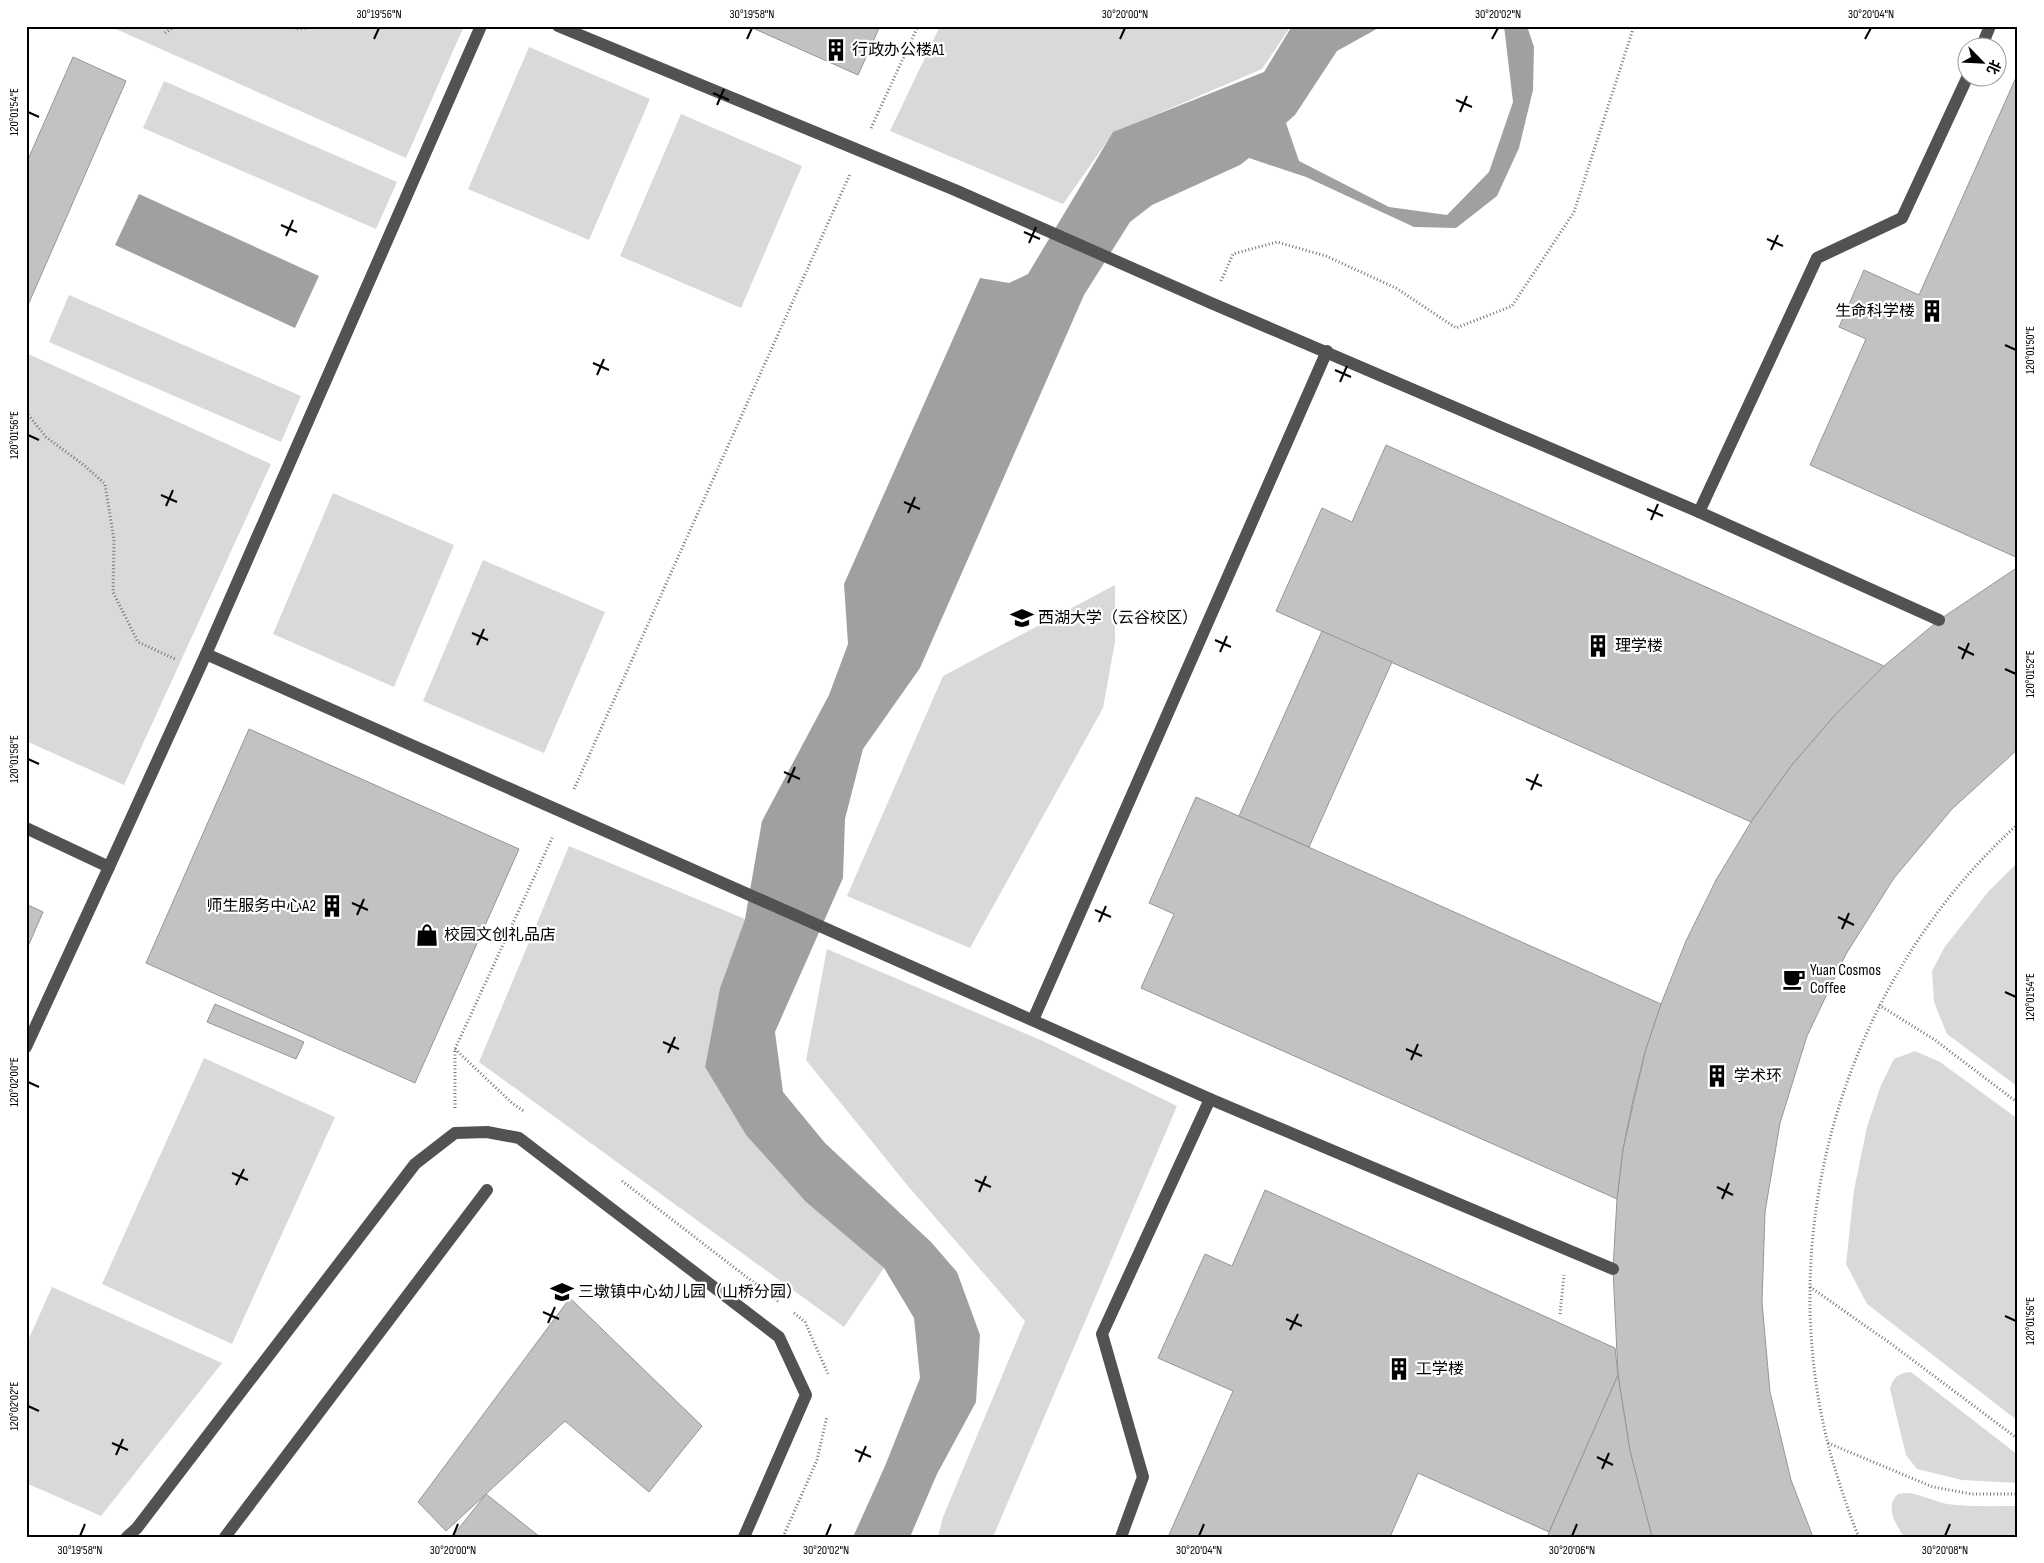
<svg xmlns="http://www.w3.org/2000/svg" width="2044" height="1563" font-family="'Sofia Sans Condensed','Noto Sans SC',sans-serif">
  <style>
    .green { fill: #d9d9d9 }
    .water { fill: #a0a0a0 }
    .building { fill: #c2c2c2; stroke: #969696 }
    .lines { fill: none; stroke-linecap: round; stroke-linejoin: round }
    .path { stroke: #747474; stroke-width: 3; stroke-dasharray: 1 2.5; stroke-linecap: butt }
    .minor { stroke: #525252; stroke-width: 12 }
    .ticks { fill: none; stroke: #000; stroke-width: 2 }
    .labels { text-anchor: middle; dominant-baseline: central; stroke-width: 4.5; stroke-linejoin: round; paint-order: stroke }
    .poi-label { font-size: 16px; fill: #000; stroke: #fff; text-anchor: start }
    .neatline { fill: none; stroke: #000; stroke-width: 2 }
    .ticks-label { font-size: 12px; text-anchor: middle; fill: #000 }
  </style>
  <rect width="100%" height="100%" fill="#fff"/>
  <g class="green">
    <polygon points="109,26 464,26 406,158"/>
    <polygon points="940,26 1291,26 1262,69 1113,133 1063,204 890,131"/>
    <polygon points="529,47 650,99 589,240 468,189"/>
    <polygon points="164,81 397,182 376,229 143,128"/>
    <polygon points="681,114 802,166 741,308 620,256"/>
    <polygon points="69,295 301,396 281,442 49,342"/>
    <polygon points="26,353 271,464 124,785 26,741"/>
    <polygon points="333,493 454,545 394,687 273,634"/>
    <polygon points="483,560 605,612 544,753 423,701"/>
    <polygon points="1115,585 1115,642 1103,708 970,948 847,896 943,676"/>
    <polygon points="569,846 745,919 720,988 705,1067 746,1135 806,1202 884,1268 844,1327 479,1062"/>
    <polygon points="2018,862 2018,1087 1947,1034 1934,1002 1932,971 1944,948 1988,892"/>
    <polygon points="827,949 1043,1041 1177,1106 993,1537 938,1537 943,1517 1025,1321 907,1185 806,1060"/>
    <polygon points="1915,1051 1940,1062 2018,1119 2018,1421 1867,1304 1846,1264 1854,1190 1867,1127 1881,1085 1894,1059"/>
    <polygon points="204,1058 335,1117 232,1344 102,1284"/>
    <polygon points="52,1287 222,1363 101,1516 26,1483 26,1345"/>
    <path d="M1911,1372L2018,1455V1483L1962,1480L1917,1469L1906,1455L1890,1389C1893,1377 1898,1373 1911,1372Z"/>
    <path d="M1905,1493C1919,1493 1933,1501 1947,1504C1970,1507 1994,1506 2018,1506V1537H1904C1896,1524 1884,1507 1898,1494Z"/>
  </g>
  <g class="water">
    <polygon points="1292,26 1382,26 1337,51 1295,115 1286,123 1299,161 1389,207 1447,215 1489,172 1513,102 1504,26 1527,26 1534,47 1533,90 1519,148 1497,196 1456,228 1414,227 1306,177 1249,158 1240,165 1152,205 1130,222 1084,295 920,668 863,749 845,819 843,878 775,1032 783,1092 825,1143 931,1242 957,1272 980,1335 976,1402 937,1474 910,1537 853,1537 885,1466 920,1378 914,1318 884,1268 806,1202 746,1135 705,1067 720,988 745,919 762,821 829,695 848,644 844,584 980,278 1009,283 1028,274 1113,132 1264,72"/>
    <polygon points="139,194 319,276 295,328 115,245"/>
  </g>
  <g class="building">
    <polygon points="748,26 880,26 858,75"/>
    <polygon points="73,57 126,81 28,305 26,164"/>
    <polygon points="2018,73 2018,558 1810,465 1866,339 1839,327 1864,270 1919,295"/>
    <polygon points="1386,445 1884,666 1835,715 1791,766 1751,822 1276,611 1322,508 1352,522"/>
    <polygon points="2018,567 2018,749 1952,809 1894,878 1846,954 1807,1036 1780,1123 1765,1212 1762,1302 1770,1392 1791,1480 1813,1537 1652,1537 1630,1451 1618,1375 1613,1269 1617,1199 1623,1149 1645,1052 1661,1004 1686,941 1716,880 1751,822 1791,766 1835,715 1884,666 1939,620"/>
    <polygon points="1322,631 1392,662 1309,847 1239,816"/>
    <polygon points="249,729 519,849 415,1083 146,963"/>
    <polygon points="1196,797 1661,1004 1645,1052 1633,1100 1623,1149 1617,1199 1141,988 1174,914 1149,903"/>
    <polygon points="26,904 43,912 26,951"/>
    <polygon points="215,1004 304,1042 296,1059 207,1022"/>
    <polygon points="1265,1190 1615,1348 1618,1375 1549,1532 1418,1473 1390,1537 1168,1537 1233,1391 1158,1358 1205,1254 1232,1266"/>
    <polygon points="570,1298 702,1426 649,1492 565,1421 446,1531 418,1502"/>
    <polygon points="1618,1375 1630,1451 1652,1537 1547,1537"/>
    <polygon points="486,1494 540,1537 452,1537"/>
  </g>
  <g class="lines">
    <g class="path">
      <polyline points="287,26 299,29 318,26"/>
      <polyline points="165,33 175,26"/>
      <polyline points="871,128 918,26"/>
      <polyline points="1221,281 1233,254 1277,242 1326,256 1396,288 1456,328 1512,306 1574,212 1634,26"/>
      <polyline points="26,412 46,437 85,466 105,484 114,540 113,592 138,642 175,659"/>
      <polyline points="574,789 850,174"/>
      <polyline points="1879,1005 1935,1040 2018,1103"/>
      <polyline points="455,1049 512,1103 525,1112"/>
      <polyline points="455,1108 455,1049 553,836"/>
      <polyline points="622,1181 779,1302"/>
      <polyline points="1810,1287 1890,1343 2018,1439"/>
      <polyline points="794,1313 805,1322 828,1374"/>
      <polyline points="1560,1314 1564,1275"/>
      <polyline points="1828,1443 1933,1487 1972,1494 2018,1494"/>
      <polyline points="783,1537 817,1460 827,1416"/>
      <path d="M1859,1537C1848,1512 1840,1485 1832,1459C1769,1234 1844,981 2018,824"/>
    </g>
    <g class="minor">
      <polyline points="558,26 955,190 1211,303 1699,512 1817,258 1902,218 1967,78"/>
      <polyline points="1981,48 1990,26"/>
      <polyline points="1699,512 1939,620"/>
      <polyline points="206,654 1210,1099 1102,1334 1143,1477 1121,1537"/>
      <polyline points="26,828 109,867 26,1047"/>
      <polyline points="109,867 206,654 481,26"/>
      <polyline points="1033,1020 1327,351"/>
      <polyline points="1210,1099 1613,1269"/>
      <polyline points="127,1537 137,1528 415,1164 455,1133 487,1132 519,1138 779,1337 806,1395 744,1537"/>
      <polyline points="225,1537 487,1190"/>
    </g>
  </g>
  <path class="ticks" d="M374,39L379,28M747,39L752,28M1120,39L1125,28M1492,39L1498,28M1865,39L1871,28M713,93L729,100M1456,100L1472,107M717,105L724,89M28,112L39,117M1460,112L1467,96M281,225L297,232M1024,232L1040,239M286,236L293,220M1767,239L1783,246M1029,243L1036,227M1771,250L1778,235M2005,345L2016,350M593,363L609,370M1335,370L1351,377M597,375L604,359M1340,382L1347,366M28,435L39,440M161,495L177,502M904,502L920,509M166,506L173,490M1647,509L1663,516M908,513L915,497M1651,520L1658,504M472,633L488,640M1215,640L1231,647M477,645L484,629M1958,647L1974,655M1220,652L1227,636M1962,659L1969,643M2005,669L2016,674M28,759L39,764M784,772L800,779M1526,779L1542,786M788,783L795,767M1531,790L1538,774M352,903L368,910M1095,910L1111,917M357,915L364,899M1838,917L1854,925M1099,922L1106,906M1842,929L1849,913M2005,992L2016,997M663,1042L679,1049M1406,1049L1422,1056M668,1053L675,1037M1411,1060L1418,1044M28,1082L39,1087M232,1173L248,1180M975,1180L991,1187M236,1185L244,1169M1717,1187L1733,1195M979,1192L986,1176M1722,1199L1729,1183M543,1312L559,1319M2005,1316L2016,1321M1286,1319L1302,1326M548,1323L555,1307M1290,1330L1298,1314M28,1406L39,1411M112,1443L128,1450M855,1450L871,1457M116,1455L123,1439M1597,1457L1613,1465M859,1462L866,1446M1602,1469L1609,1453M80,1536L85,1524M453,1536L458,1524M826,1536L831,1524M1199,1536L1204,1524M1572,1536L1577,1524M1945,1536L1950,1524"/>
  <defs>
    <symbol id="building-bare" viewBox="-9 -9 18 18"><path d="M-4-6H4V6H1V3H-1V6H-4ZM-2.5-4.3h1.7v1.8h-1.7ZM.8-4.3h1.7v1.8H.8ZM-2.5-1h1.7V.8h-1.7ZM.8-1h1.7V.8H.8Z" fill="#000" stroke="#fff" stroke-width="2.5" paint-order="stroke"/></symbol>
    <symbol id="university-bare" viewBox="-9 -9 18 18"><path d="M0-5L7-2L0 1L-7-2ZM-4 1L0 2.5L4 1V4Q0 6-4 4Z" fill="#000" stroke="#fff" stroke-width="2.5" paint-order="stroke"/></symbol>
    <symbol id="shop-bare" viewBox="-9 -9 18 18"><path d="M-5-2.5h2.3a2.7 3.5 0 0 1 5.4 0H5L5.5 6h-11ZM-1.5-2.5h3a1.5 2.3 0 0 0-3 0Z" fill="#000" stroke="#fff" stroke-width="2.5" paint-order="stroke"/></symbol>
    <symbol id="cafe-bare" viewBox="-9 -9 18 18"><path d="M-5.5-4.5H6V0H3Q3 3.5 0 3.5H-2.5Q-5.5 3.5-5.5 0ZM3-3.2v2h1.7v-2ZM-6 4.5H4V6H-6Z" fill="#000" stroke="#fff" stroke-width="2.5" paint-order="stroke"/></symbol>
    <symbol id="school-bare" viewBox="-9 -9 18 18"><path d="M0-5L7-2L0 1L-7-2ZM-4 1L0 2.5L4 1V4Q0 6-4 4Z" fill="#000" stroke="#fff" stroke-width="2.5" paint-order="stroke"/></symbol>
  </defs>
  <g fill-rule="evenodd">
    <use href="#building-bare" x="820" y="34" width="32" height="32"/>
    <use href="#building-bare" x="1916" y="295" width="32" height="32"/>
    <use href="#university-bare" x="1006" y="602" width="32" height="32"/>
    <use href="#building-bare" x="1582" y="630" width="32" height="32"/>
    <use href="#building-bare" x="316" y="890" width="32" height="32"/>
    <use href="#shop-bare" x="411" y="919" width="32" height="32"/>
    <use href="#cafe-bare" x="1778" y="963" width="32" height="32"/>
    <use href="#building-bare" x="1701" y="1060" width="32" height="32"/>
    <use href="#school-bare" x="546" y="1276" width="32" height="32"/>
    <use href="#building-bare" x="1383" y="1353" width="32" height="32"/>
  </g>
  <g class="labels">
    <g class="poi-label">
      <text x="852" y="50">行政办公楼A1</text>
      <text x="1915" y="311" text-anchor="end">生命科学楼</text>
      <text x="1038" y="618">西湖大学（云谷校区）</text>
      <text x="1615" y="646">理学楼</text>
      <text x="316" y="906" text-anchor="end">师生服务中心A2</text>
      <text x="444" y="935">校园文创礼品店</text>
      <text x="1810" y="970">Yuan Cosmos<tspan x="1810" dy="18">Coffee</tspan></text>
      <text x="1734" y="1076">学术环</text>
      <text x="578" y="1292">三墩镇中心幼儿园（山桥分园）</text>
      <text x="1416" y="1369">工学楼</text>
    </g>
  </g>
  <rect width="2044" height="1563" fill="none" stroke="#ffffff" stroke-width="55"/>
  <g transform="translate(1982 62) rotate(114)"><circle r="24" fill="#ffffff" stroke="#999999"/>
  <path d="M0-4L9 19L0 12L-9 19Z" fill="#000000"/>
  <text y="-8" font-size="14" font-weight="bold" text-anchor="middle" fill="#000000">北</text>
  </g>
  <rect x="28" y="28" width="1988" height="1508" class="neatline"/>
  <g class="ticks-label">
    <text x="379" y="18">30°19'56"N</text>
    <text x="752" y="18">30°19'58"N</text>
    <text x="1125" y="18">30°20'00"N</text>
    <text x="1498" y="18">30°20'02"N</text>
    <text x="1871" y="18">30°20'04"N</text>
    <text transform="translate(14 112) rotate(-90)" y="4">120°01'54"E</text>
    <text transform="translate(2030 350) rotate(-90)" y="4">120°01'50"E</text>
    <text transform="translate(14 435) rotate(-90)" y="4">120°01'56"E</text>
    <text transform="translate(2030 674) rotate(-90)" y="4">120°01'52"E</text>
    <text transform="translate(14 759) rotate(-90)" y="4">120°01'58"E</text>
    <text transform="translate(2030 997) rotate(-90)" y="4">120°01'54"E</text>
    <text transform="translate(14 1082) rotate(-90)" y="4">120°02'00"E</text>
    <text transform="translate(2030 1321) rotate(-90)" y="4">120°01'56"E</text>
    <text transform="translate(14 1406) rotate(-90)" y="4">120°02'02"E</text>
    <text x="80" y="1554">30°19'58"N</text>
    <text x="453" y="1554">30°20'00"N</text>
    <text x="826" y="1554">30°20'02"N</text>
    <text x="1199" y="1554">30°20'04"N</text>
    <text x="1572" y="1554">30°20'06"N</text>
    <text x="1945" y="1554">30°20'08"N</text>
  </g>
</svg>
